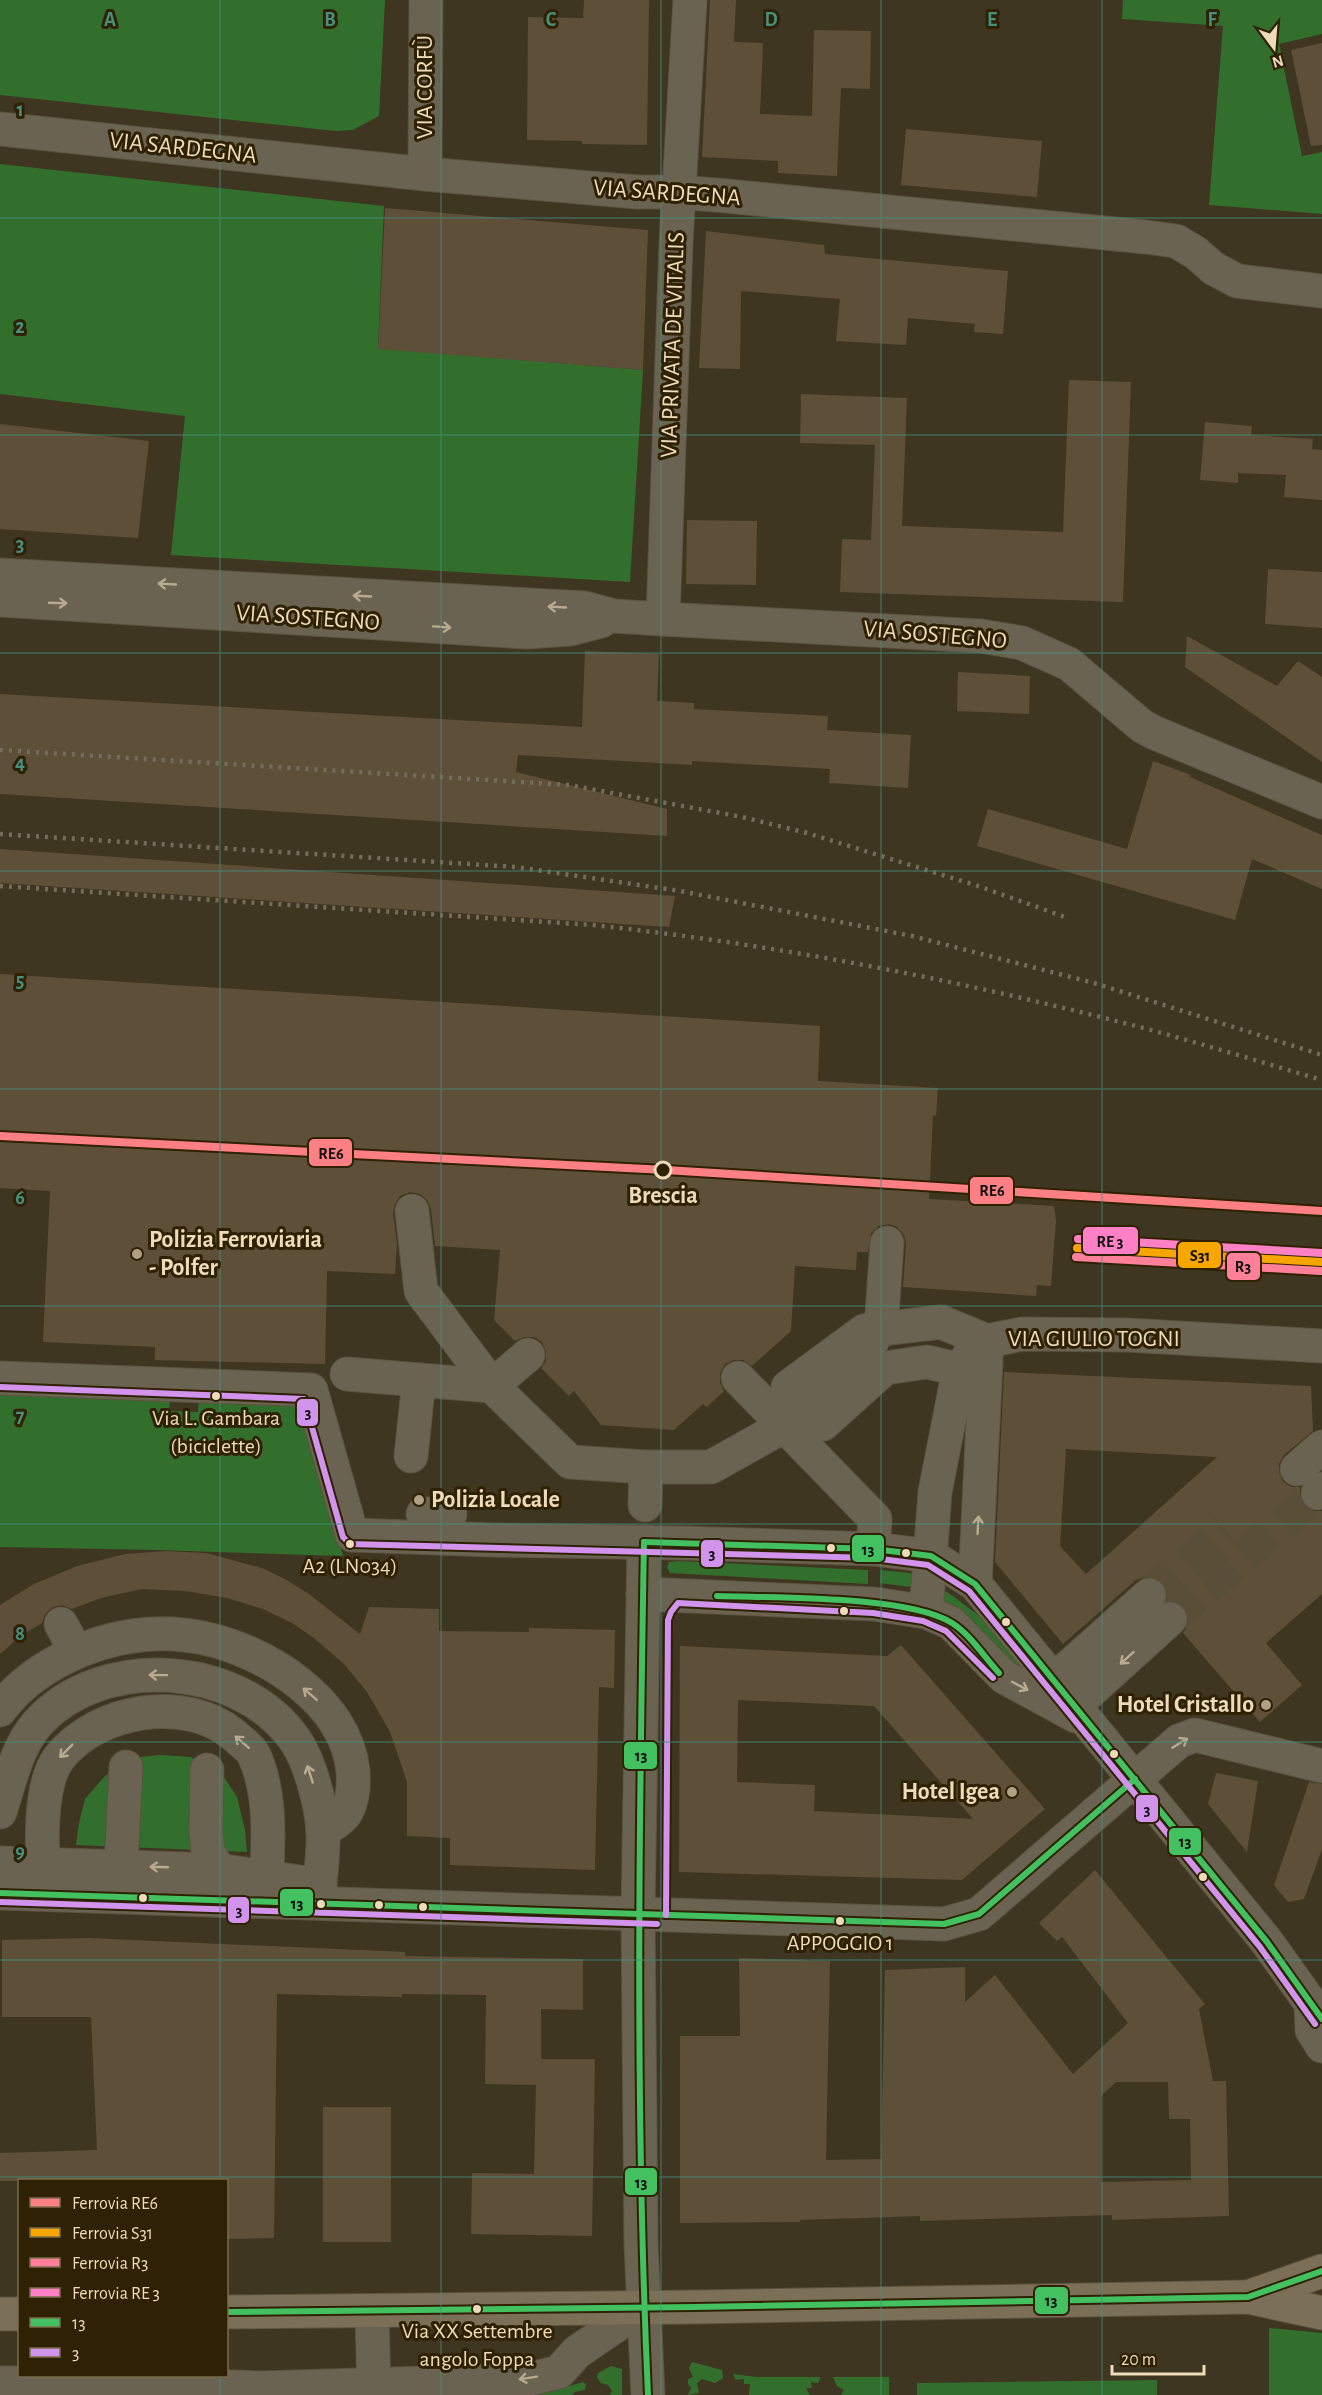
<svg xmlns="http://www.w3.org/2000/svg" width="1322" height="2395" font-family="'Alegreya Sans',sans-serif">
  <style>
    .green { fill: #326f2c }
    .building { fill: #5d4f38; fill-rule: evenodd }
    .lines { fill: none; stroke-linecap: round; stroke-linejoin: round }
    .minor-tunnel { stroke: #594f38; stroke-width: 33; stroke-dasharray: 33 16; stroke-linecap: butt }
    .minor-casing { stroke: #5c533f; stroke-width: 35 }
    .major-casing { stroke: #5c533f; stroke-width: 35 }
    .minor { stroke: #6b6351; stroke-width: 33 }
    .major { stroke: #7b7057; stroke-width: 33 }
    .rail { stroke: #756c5c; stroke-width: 4.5; stroke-dasharray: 3 6; stroke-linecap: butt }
    .bus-1-casing { stroke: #2f2103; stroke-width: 10 }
    .bus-2-casing { stroke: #2f2103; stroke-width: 10 }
    .bus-1 { stroke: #43c05f; stroke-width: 6 }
    .bus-2 { stroke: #d193ec; stroke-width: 6 }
    .rail-1-casing { stroke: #2f2103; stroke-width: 12 }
    .rail-2-casing { stroke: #2f2103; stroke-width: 12 }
    .rail-3-casing { stroke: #2f2103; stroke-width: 12 }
    .rail-4-casing { stroke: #2f2103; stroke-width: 12 }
    .rail-1 { stroke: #ff8084; stroke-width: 8 }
    .rail-2 { stroke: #f7a600; stroke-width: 8 }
    .rail-3 { stroke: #ff8098; stroke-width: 8 }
    .rail-4 { stroke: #ff80c5; stroke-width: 8 }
    .oneway { stroke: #b9ab8f }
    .grid { fill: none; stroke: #468f81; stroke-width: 1.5; stroke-opacity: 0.55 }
    .stop-dot { fill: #2f2103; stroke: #eddbb9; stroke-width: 3 }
    .poi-dot { fill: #b0a184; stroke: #2f2103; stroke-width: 2 }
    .bus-dot { fill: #eddbb9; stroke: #2f2103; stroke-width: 2 }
    .labels { text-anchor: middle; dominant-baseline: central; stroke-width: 6; stroke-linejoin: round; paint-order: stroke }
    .bus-label { font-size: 22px; fill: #eddbb9; stroke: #2f2103 }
    .street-label { font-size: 24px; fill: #eddbb9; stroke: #2f2103 }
    .stop-label { font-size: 24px; font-weight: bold; fill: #eddbb9; stroke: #2f2103 }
    .poi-label { font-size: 24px; font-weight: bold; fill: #eddbb9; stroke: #2f2103; text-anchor: start }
    .grid-label { font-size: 20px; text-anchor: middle; font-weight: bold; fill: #468f81; stroke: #2f2103; stroke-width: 6; stroke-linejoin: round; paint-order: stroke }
    .line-badge { stroke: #2f2103; stroke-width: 2 }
    .pale-badge-label { font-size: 16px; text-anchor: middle; font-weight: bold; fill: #111 }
  </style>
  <rect width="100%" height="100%" fill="#3f3621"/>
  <g class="green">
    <polygon points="0,0 385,0 379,116 353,130 336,131 0,95"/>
    <polygon points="1123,0 1322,0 1322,34 1279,44 1302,156 1322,152 1322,214 1209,205 1223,26 1122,19"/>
    <polygon points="0,164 384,206 378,348 643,370 630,582 171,555 185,416 0,394"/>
    <polygon points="0,1393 170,1399 169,1411 198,1412 199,1400 302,1405 343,1556 156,1550 0,1547"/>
    <polygon points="679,1561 868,1570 868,1584 670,1573 667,1567 669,1562"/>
    <polygon points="881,1570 919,1574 953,1596 978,1615 1035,1681 919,1588 880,1583"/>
    <polygon points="161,1755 191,1757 222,1774 237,1797 245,1830 247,1852 76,1845 79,1823 85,1799 105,1776 130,1758"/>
    <polygon points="1269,2328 1322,2333 1322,2395 1269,2395"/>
    <polygon points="692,2362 722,2370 723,2378 715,2383 702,2379 697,2383 699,2393 688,2395 691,2388 688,2384 688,2379 693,2377 689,2368"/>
    <polygon points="611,2366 622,2369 622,2395 610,2395 612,2391 608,2385 601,2383 597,2378 598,2373"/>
    <polygon points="733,2374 757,2377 820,2377 820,2379 818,2383 811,2382 812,2388 806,2388 810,2395 749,2395 750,2384 744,2384 744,2379 736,2380"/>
    <polygon points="833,2377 889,2377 889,2395 841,2395 844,2390 837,2386"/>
    <polygon points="1157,2380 1157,2395 917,2395 917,2383"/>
    <polygon points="583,2382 586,2384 585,2390 575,2392 572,2395 405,2395 477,2392 539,2395"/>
  </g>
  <g class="building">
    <polygon points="584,0 649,0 647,145 582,144 582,141 527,140 528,17 583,18"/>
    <polygon points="710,0 736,0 734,42 763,43 760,114 812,116 814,30 871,31 870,89 841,88 837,176 778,173 778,161 702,157"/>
    <polygon points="1322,43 1322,145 1311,146 1291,50"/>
    <polygon points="906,129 1042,141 1037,197 901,185"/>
    <polygon points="385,208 648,230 643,370 378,349"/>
    <polygon points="706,231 824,245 825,254 1008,271 1003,334 974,332 975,324 908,318 906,345 836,341 840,299 741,291 740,369 699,368"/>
    <polygon points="1069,380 1131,382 1123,602 840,592 842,539 871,540 875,445 800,443 801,394 907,398 902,526 1063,532"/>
    <polygon points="1205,422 1252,426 1251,435 1313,439 1312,449 1322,450 1322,500 1284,497 1286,475 1238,473 1238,483 1200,480"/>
    <polygon points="0,424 149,441 138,538 0,529"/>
    <polygon points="687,520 757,521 756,585 686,584"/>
    <polygon points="1268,569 1322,572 1322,628 1265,624"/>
    <polygon points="1187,636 1277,686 1298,661 1322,677 1322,762 1185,667"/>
    <polygon points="585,651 659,654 657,701 694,703 694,709 828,716 827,730 911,735 908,788 829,783 830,769 692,761 692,765 518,755 516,772 667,809 667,836 0,794 0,694 582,727"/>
    <polygon points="958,672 1030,676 1029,714 957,711"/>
    <polygon points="1153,761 1191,775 1190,777 1322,835 1322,889 1252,859 1235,920 977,846 988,809 1127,849"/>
    <polygon points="0,849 675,896 669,927 0,883"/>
    <polygon points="0,974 820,1026 818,1081 938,1088 936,1116 933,1115 929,1199 1054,1206 1056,1220 1051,1286 1037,1285 1036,1296 903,1287 906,1244 904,1235 897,1227 889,1224 879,1226 871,1233 868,1252 857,1252 856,1270 795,1266 791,1331 752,1366 743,1360 733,1360 725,1364 720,1373 720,1383 724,1391 707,1407 703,1404 674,1430 601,1425 574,1391 569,1396 541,1368 546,1361 546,1352 542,1342 534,1337 525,1337 515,1341 494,1320 500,1250 435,1246 431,1209 427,1200 420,1194 410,1192 400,1196 395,1204 393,1213 397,1243 395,1274 327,1271 325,1364 155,1360 155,1347 43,1342 50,1191 0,1188"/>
    <path d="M1004,1372L1311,1386L1313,1431L1284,1455L1279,1464V1472L1283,1482L1292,1487H1300V1497L1305,1507L1313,1511H1322V1594L1266,1643L1302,1685L1260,1722L1183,1633L1188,1624V1614L1183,1606L1175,1601H1167V1591L1163,1583L1155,1577H1146L1136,1580L1063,1644L995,1562ZM1066,1449L1217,1457L1086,1574L1060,1546Z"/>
    <polygon points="166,1551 206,1553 262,1568 285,1579 309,1594 360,1634 369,1607 439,1609 439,1631 529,1632 529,1628 615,1630 614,1688 599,1687 595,1870 450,1865 450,1838 407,1836 407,1782 390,1732 367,1692 344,1664 314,1638 292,1623 263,1609 227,1598 185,1591 142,1589 101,1598 72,1609 62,1605 53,1607 45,1614 42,1623 22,1635 0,1654 0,1605 34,1584 77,1566 125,1554"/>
    <path d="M901,1645L1045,1809L962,1880L679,1872L680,1646L887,1656ZM738,1700L874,1706L973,1819L814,1811L815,1785L737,1782Z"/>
    <polygon points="1216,1773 1258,1781 1247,1852 1208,1804"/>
    <polygon points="1309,1782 1322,1784 1322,1849 1304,1899 1288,1902 1274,1885"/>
    <path d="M1095,1870L1205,2004L1199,2009L1213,2081H1226L1229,2216L1112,2220V2215L920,2221V2216L800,2220V2222L680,2223V2036H740L739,1958L830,1961L826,2160L881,2159L885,1970L965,1967V2002L995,1975L1073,2074L1128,2023L1062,1937L1057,1941L1039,1923ZM1116,2082H1168L1169,2119H1190L1191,2180L1101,2182V2096Z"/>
    <polygon points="88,1938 405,1952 405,1956 583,1959 583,2010 541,2009 541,2059 595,2059 592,2236 471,2234 472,2173 534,2174 536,2085 485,2084 486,1995 402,1994 402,1997 277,1994 274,2238 226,2239 226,2181 0,2181 0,2153 97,2150 91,2017 2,2017 2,1940"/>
    <rect x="323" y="2107" width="68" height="135"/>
  </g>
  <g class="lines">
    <g class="minor-tunnel">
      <polyline points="1149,1595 1225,1530"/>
      <polyline points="1170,1619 1318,1493"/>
    </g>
    <defs>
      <g id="minor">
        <polyline points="0,129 425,174 637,192 679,192 727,196 1146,237 1176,241 1196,253 1213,268 1237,281 1322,291"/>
        <polyline points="425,174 426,0"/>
        <polyline points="0,575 584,608 614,616 663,619 981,636 1022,643 1069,664 1142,726 1155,733 1322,802"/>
        <polyline points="0,600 527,632 570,629 601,621"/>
        <polyline points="663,619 676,242 690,0"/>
        <polyline points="412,1211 421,1291 492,1386 570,1462 646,1467 711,1467 784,1426 867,1355 882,1315 887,1243"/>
        <polyline points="962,1370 927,1362 885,1368 823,1424 807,1424 789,1402 788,1387 864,1331 941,1322 987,1341"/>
        <polyline points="347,1374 492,1386 528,1355"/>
        <polyline points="0,1378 311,1390 352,1535 493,1540 684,1543 874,1549 931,1556 975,1584 1267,1942 1322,2019"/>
        <polyline points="738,1378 875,1519 874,1533"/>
        <polyline points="411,1456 419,1380"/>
        <polyline points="1297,1469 1322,1447"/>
        <polyline points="1318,1493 1322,1489"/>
        <polyline points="645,1505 646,1467"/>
        <polyline points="423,1514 450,1514"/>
        <polyline points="644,1542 638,1914 641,2244 648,2395"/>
        <polyline points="975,1584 987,1341"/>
        <polyline points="643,1594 874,1604 926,1612 951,1623 1004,1677 1076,1716"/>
        <polyline points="926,1612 935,1492 957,1380 968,1357 987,1341 1022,1334 1127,1335 1322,1346"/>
        <polyline points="61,1624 76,1652"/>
        <polyline points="1054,1680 1149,1595"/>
        <polyline points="1075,1705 1170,1619"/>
        <path d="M0,1710C17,1686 40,1670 66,1657C108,1636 157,1628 203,1638C266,1651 346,1701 353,1771C354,1784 353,1799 347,1811C343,1819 330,1826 323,1831"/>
        <polyline points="207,1770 206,1832 208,1853 228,1883"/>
        <path d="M0,1812C10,1782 16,1748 37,1724C101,1652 240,1661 295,1740C310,1761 321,1804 323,1831C324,1854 320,1880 318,1903"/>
        <polyline points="0,1863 217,1870 320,1885"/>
        <polyline points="113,1885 121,1866 126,1767"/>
        <path d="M44,1887C42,1853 38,1785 59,1758C97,1709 187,1694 235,1736C241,1742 251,1748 254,1755C274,1799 267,1852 266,1899"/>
        <polyline points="0,1893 944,1924 979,1914 1179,1741 1195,1735 1322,1766"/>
        <polyline points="1311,2003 1312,2030 1322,2046"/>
        <polyline points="372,2311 374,2395"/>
        <polyline points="0,2383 120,2383 261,2388 526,2380 559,2372 577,2352 643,2307"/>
      </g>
      <g id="major">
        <polyline points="1248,2297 1322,2271"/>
        <polyline points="226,2312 695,2307 1248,2297 1322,2313"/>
        <polyline points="0,2314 20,2314"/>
      </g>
    </defs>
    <use href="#minor" class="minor-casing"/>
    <use href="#major" class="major-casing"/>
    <use href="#minor" class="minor"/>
    <use href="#major" class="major"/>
    <g class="rail">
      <polyline points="0,750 569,785 742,817 807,833 978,886 1065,917"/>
      <polyline points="0,834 516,867 680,891 912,936 1094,983 1322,1055"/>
      <path d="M0,886L593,925C780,945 965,981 1147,1029C1206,1045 1264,1063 1322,1080"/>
    </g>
    <defs>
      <g id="bus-1">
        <polyline points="644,1542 874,1549 931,1556 975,1584 1267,1942 1322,2019"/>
        <path d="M644,1542C639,1827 635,2111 648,2395"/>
        <path d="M717,1596C773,1598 907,1595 952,1623C971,1635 984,1657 999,1673"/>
        <polyline points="0,1893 944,1924 979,1914 1135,1779"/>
        <polyline points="226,2312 695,2307 1248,2297 1322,2271"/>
      </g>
      <g id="bus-2">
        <polyline points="0,1387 304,1399 343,1537 350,1544 873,1558 928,1565 969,1591 1260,1947 1315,2024"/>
        <polyline points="0,1902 657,1924"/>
        <polyline points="666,1915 668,1620 671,1612 678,1603 873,1613 923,1621 946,1631 993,1678"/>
      </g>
    </defs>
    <use href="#bus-1" class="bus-1-casing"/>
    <use href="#bus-2" class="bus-2-casing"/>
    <use href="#bus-1" class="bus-1"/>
    <use href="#bus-2" class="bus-2"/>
    <defs>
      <polyline id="rail-1" points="0,1136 666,1170 1322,1211"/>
      <polyline id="rail-2" points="1077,1248 1322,1262"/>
      <polyline id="rail-3" points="1076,1257 1321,1271"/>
      <polyline id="rail-4" points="1078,1239 1322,1253"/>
    </defs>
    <use href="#rail-1" class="rail-1-casing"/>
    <use href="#rail-2" class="rail-2-casing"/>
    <use href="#rail-3" class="rail-3-casing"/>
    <use href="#rail-4" class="rail-4-casing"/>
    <use href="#rail-1" class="rail-1"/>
    <use href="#rail-2" class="rail-2"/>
    <use href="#rail-3" class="rail-3"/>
    <use href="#rail-4" class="rail-4"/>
  </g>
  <defs><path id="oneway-shaft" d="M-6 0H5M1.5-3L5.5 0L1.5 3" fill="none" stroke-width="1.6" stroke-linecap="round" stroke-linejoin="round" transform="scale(1.5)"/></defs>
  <g class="oneway">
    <use href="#oneway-shaft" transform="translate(167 584) rotate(-177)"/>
    <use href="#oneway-shaft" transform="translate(362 596) rotate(-177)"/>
    <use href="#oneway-shaft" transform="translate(58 603) rotate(2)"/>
    <use href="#oneway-shaft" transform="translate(557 607) rotate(-177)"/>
    <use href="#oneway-shaft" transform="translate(442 627) rotate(4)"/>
    <use href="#oneway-shaft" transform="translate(978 1525) rotate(-87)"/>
    <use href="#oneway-shaft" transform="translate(1127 1658) rotate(138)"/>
    <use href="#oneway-shaft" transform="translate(158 1675) rotate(-179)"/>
    <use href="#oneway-shaft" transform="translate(1020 1686) rotate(28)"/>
    <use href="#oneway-shaft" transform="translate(310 1694) rotate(-139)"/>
    <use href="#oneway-shaft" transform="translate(242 1742) rotate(-139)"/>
    <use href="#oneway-shaft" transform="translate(1180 1743) rotate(-32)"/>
    <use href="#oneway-shaft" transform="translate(66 1751) rotate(135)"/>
    <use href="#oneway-shaft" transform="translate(310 1774) rotate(-108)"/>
    <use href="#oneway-shaft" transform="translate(159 1867) rotate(-178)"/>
    <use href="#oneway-shaft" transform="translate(528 2378) rotate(171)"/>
  </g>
  <path class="grid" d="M220,0V2180M441,0V2395M661,0V2395M881,0V2395M1102,0V2395M0,218H1322M0,435H1322M0,653H1322M0,871H1322M0,1089H1322M0,1306H1322M0,1524H1322M0,1742H1322M0,1960H1322M0,2177H1322M220,2376V2395"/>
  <circle class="stop-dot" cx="663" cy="1170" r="8"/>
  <g class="poi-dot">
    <circle cx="137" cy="1254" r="6"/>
    <circle cx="419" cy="1500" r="6"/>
    <circle cx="1266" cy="1705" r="6"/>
    <circle cx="1012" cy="1792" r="6"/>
  </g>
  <g class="bus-dot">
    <circle cx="216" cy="1396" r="5"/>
    <circle cx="350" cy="1544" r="5"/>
    <circle cx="831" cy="1548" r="5"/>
    <circle cx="906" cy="1553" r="5"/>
    <circle cx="844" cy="1611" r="5"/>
    <circle cx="1006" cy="1622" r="5"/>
    <circle cx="1114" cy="1754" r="5"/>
    <circle cx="1203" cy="1877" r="5"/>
    <circle cx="143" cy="1898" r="5"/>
    <circle cx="321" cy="1904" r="5"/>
    <circle cx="379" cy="1905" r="5"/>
    <circle cx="423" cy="1907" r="5"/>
    <circle cx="840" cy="1921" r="5"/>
    <circle cx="477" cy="2309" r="5"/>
  </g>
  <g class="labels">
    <g class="bus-label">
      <text x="216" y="1418">Via L. Gambara<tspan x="216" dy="28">(biciclette)</tspan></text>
      <text x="350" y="1566">A2 (LN034)</text>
      <text x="840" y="1943">APPOGGIO 1</text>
      <text x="477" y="2331">Via XX Settembre<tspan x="477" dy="28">angolo Foppa</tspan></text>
    </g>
    <g class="street-label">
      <text transform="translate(425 87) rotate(-90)">VIA CORFÙ</text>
      <text transform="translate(183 148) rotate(6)">VIA SARDEGNA</text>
      <text transform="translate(667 193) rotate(4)">VIA SARDEGNA</text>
      <text transform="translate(673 345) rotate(-88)">VIA PRIVATA DE VITALIS</text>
      <text transform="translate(308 618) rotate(4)">VIA SOSTEGNO</text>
      <text transform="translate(935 635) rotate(5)">VIA SOSTEGNO</text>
      <text x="1094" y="1339">VIA GIULIO TOGNI</text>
    </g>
    <g class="stop-label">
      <text x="663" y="1196">Brescia</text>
    </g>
    <g class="poi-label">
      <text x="149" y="1240">Polizia Ferroviaria<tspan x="149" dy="28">- Polfer</tspan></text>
      <text x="431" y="1500">Polizia Locale</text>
      <text x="1254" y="1705" text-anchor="end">Hotel Cristallo</text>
      <text x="1000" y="1792" text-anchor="end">Hotel Igea</text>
    </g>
  </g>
  <g class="grid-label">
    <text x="110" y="26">A</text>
    <text x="330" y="26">B</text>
    <text x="551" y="26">C</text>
    <text x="771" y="26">D</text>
    <text x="992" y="26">E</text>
    <text x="1212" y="26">F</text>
    <text x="20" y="116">1</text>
    <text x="20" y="333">2</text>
    <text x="20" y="551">3</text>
    <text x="20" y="769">4</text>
    <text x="20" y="987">5</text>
    <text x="20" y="1204">6</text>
    <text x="20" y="1422">7</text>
    <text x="20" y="1640">8</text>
    <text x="20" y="1858">9</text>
  </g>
  <g class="line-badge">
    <rect x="308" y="1138" width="45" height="29" rx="6" fill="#ff8084"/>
    <rect x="969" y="1176" width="45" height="29" rx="6" fill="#ff8084"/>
    <rect x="1082" y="1226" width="57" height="29" rx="6" fill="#ff80c5"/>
    <rect x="1177" y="1241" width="45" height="28" rx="6" fill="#f7a600"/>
    <rect x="1226" y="1252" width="35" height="29" rx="6" fill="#ff8098"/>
    <rect x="296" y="1398" width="23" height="29" rx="6" fill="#d193ec"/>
    <rect x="851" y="1534" width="34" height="29" rx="6" fill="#43c05f"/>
    <rect x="700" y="1539" width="24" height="29" rx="6" fill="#d193ec"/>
    <rect x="623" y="1741" width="35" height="29" rx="6" fill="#43c05f"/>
    <rect x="1135" y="1794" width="24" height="29" rx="6" fill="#d193ec"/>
    <rect x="1168" y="1827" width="34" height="29" rx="6" fill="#43c05f"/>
    <rect x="279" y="1888" width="35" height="29" rx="6" fill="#43c05f"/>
    <rect x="227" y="1896" width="23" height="28" rx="6" fill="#d193ec"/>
    <rect x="624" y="2167" width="34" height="29" rx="6" fill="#43c05f"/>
    <rect x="1034" y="2286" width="35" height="29" rx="6" fill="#43c05f"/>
  </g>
  <g class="pale-badge-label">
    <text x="331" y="1159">RE6</text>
    <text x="992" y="1196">RE6</text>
    <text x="1110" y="1247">RE 3</text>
    <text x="1200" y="1261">S31</text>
    <text x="1243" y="1272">R3</text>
    <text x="308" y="1418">3</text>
    <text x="868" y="1555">13</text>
    <text x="712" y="1559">3</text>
    <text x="641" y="1761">13</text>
    <text x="1147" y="1815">3</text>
    <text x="1185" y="1847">13</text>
    <text x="297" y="1909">13</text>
    <text x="239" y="1916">3</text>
    <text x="641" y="2188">13</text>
    <text x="1051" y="2306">13</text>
  </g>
  <rect x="18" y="2179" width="210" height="198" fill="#2f2103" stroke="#7b6b4c" stroke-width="1.5"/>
  <rect x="30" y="2198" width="30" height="9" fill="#ff8084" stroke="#7b6b4c" stroke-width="1.5"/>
  <text x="72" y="2209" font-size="18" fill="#eddbb9">Ferrovia RE6</text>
  <rect x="30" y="2228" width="30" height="9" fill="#f7a600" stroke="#7b6b4c" stroke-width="1.5"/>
  <text x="72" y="2239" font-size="18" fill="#eddbb9">Ferrovia S31</text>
  <rect x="30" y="2258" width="30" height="9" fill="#ff8098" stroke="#7b6b4c" stroke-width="1.5"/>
  <text x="72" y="2269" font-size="18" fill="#eddbb9">Ferrovia R3</text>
  <rect x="30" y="2288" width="30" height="9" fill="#ff80c5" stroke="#7b6b4c" stroke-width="1.5"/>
  <text x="72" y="2299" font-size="18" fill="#eddbb9">Ferrovia RE 3</text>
  <rect x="30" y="2318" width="30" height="9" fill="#43c05f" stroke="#7b6b4c" stroke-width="1.5"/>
  <text x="72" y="2329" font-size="18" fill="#eddbb9">13</text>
  <rect x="30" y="2348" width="30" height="9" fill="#d193ec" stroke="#7b6b4c" stroke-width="1.5"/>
  <text x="72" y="2359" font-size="18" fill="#eddbb9">3</text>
  <g transform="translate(1274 48) rotate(164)" stroke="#2f2103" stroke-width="4.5" paint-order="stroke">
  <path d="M0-4.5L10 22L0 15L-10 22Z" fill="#eddbb9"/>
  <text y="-9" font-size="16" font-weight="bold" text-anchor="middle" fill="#eddbb9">N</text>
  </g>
  <path d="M1112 2365v9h92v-9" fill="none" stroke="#eddbb9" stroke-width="3"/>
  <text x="1121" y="2365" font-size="18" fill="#eddbb9" stroke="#2f2103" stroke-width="4.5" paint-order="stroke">20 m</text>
</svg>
